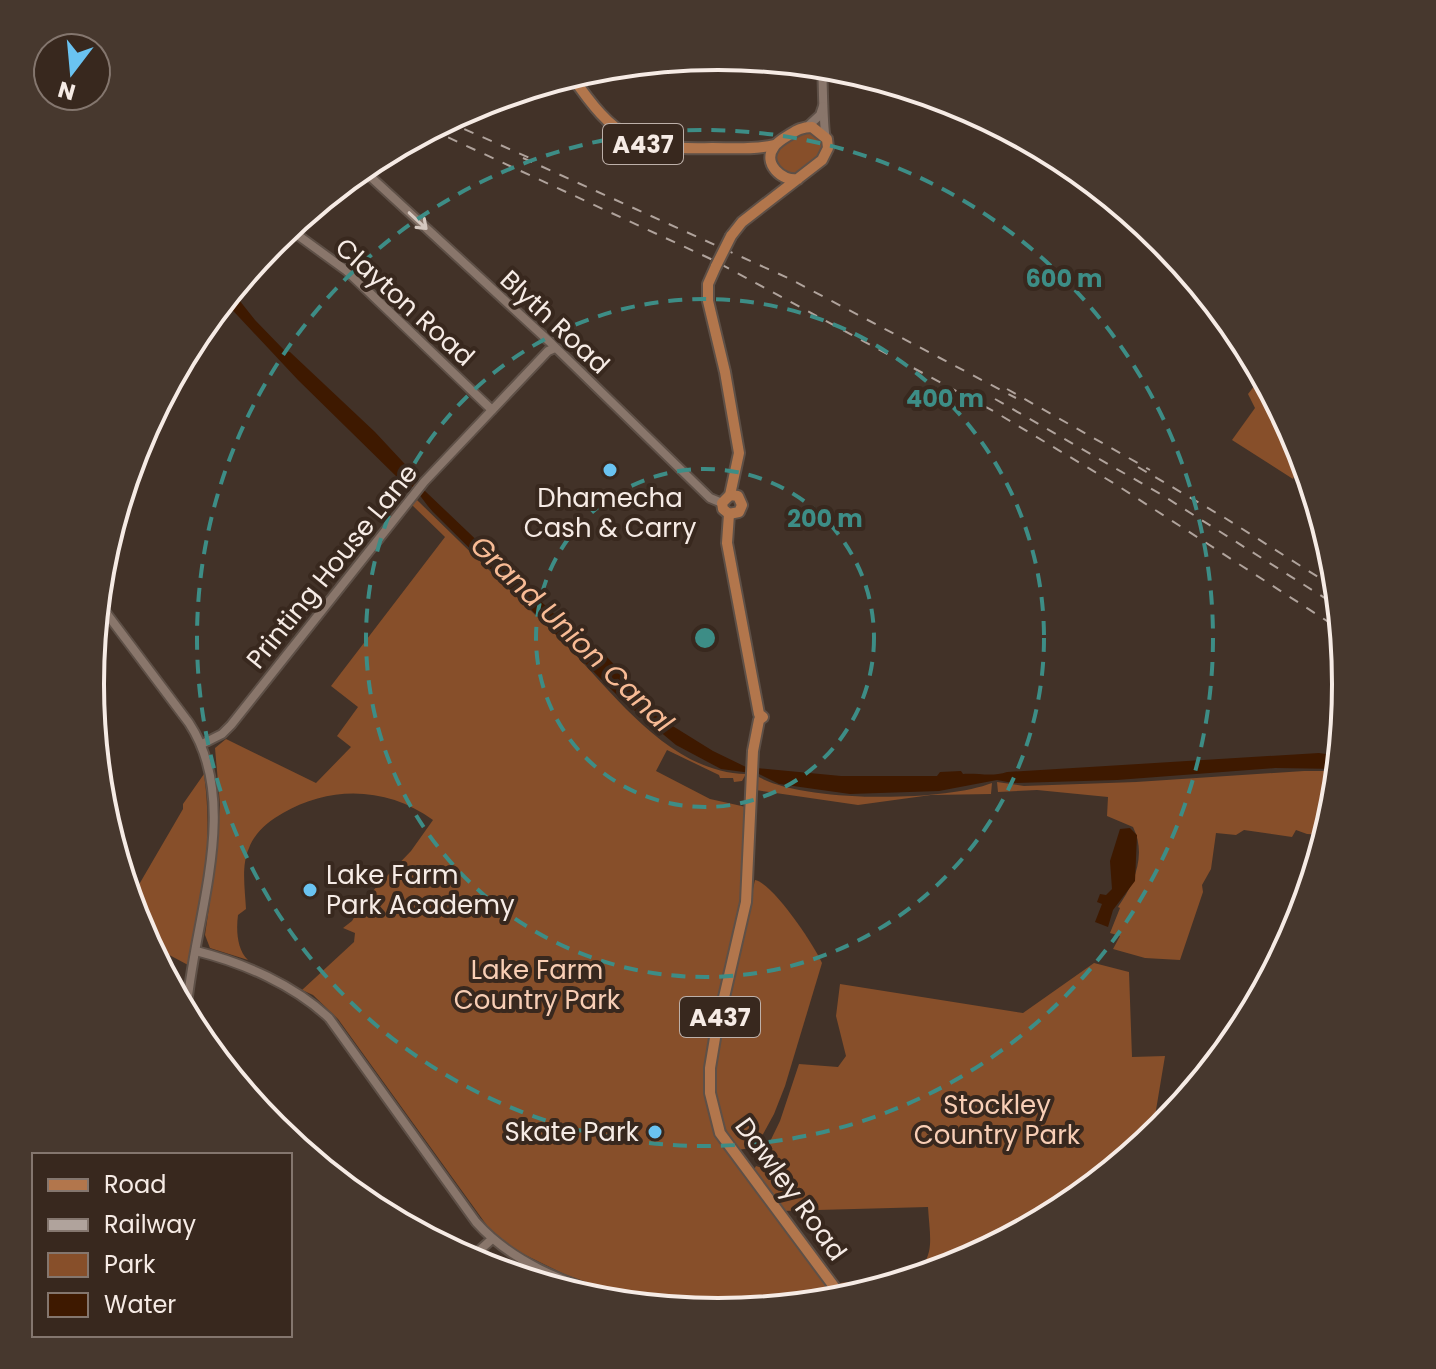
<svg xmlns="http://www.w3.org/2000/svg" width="1436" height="1369" font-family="Poppins,sans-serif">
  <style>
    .green { fill: #874f2a }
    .water { fill: #3e1900 }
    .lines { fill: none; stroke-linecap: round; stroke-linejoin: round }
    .minor-casing { stroke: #5e5047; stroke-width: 12 }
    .major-casing { stroke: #5e5047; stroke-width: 14 }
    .minor { stroke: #89766b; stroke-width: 8 }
    .major { stroke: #b2764c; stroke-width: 10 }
    .rail { stroke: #b0a39c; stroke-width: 2; stroke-dasharray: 10 10; stroke-linecap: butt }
    .major-bridge-casing { stroke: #5e5047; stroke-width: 14; stroke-linecap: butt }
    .major-bridge { stroke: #b2764c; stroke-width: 10 }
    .oneway { stroke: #d5c8c0 }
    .ring { fill: none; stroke: #3d8d86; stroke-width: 4; stroke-dasharray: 14 10 }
    .poi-dot { fill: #6ac3f1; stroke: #38281e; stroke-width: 3 }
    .labels { text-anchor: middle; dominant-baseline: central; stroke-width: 8; stroke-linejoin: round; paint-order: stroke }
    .shield { fill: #38281e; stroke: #bdb0a9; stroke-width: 2 }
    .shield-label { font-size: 24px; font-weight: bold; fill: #f6ebe5 }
    .street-label { font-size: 26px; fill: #f6ebe5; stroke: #38281e }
    .poi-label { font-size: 26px; fill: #f6ebe5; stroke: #38281e }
    .park-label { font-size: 26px; fill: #f8ceb5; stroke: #38281e }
    .water-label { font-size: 28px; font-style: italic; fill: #f8bb95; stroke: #38281e }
    .rim { fill: none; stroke: #f6ebe5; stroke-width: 4 }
    .centre { fill: #3d8d86; stroke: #38281e; stroke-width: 4 }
    .ring-label { font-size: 24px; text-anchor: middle; font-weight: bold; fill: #3d8d86; stroke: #38281e; stroke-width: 8; stroke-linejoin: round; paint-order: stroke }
  </style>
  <rect width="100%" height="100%" fill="#423228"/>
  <g class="green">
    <path d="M809,132L820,139C825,159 812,164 797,175C755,171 783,134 809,132Z"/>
    <path d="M1255,385C1270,388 1302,439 1302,456C1302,463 1296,473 1293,479L1232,440L1255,408L1248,394Z"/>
    <path d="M417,500C465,547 514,594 562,641C613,691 667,772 746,774L742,781L734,782L733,778H720L719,775L667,750L656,771L710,799L746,807L741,914L706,1070L705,1098L713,1126L734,1162L838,1301L703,1312L656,1307L564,1274L515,1250L488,1227L338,1019L313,995L302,990L354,942L355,933L343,928L352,921L366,898L411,851L433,820C388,787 331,785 283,813C269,821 255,832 249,848C241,866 245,889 246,909L238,915C236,930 237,950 248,960L210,948L205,935L215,865L220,805L215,748L226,739L316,783L351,747L337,736L358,707L331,686L445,537L412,505Z"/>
    <path d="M1304,771H1338L1334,808L1326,835L1307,834L1296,830L1292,837L1244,830L1236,835L1216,833L1211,869L1202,885L1203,892L1180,960L1145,958L1113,949L1120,936L1110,933L1120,908L1118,907C1134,884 1147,855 1133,827L1107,816L1108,797L1037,790L998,792L997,782L1024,786L1136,782Z"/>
    <path d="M204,774C213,837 204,903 188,965L147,943L137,925L130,900L183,809V804Z"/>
    <path d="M757,776C803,803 943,802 992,783L991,794L931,795L858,805L756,790Z"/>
    <path d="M755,880C773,883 814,945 822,963L785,1086L774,1114L756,1147L738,1150C720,1125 715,1100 713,1070Z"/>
    <path d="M1094,963L1129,972L1132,1057L1165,1056L1155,1116L1162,1129L1067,1207L958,1265L844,1300L833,1285C844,1281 853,1283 865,1282C875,1282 886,1279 896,1277C939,1269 930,1242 928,1207L781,1211L752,1173L756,1166L762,1168L763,1156L780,1121L799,1064L838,1067L846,1056L836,1016L840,984L1023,1013Z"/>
  </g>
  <g class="water">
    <path d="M232,291L255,320L285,351L290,352L375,432L416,476L415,479L425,491L590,648L603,653L638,689L646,705L663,720L713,751L746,767L841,776H937L940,772L961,771L963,774C978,773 993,777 1007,772L1319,753L1339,756L1338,769L1275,768L1117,780L1013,783L997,780L939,791L850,794L779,784L759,774L721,769L676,745L623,701L433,512C422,500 417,487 401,481L298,380L224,301Z"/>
    <polygon points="1130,828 1137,835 1135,881 1113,910 1108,927 1095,922 1102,904 1097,902 1100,894 1106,895 1112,889 1110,861 1120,829"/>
  </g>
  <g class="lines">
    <defs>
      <g id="minor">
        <path d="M822,66C823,80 823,130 826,138"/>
        <polyline points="807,127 820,115 823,106"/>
        <polyline points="361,168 552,344 710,498 722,503"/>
        <polyline points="288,228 347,271 492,410"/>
        <path d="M98,602L189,723C244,806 191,926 186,1017"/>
        <polyline points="202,744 222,734 231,725 424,482 548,351 555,348"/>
        <path d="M196,951C244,963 294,985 329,1018L476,1222C516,1267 573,1284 629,1304"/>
        <polyline points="469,1260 492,1239"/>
      </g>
      <g id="major">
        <path d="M571,75C615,139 634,150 712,148C732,148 755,150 774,145"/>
        <path d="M731,236L742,222L822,160L828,148L827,139L812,127C802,127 797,130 789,135C784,138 777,142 774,147C762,163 782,182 798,179"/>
        <polyline points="716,266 708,284 708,301 725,372 739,453 730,495 722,503 723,509 729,514"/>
        <polyline points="729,514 727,543 759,714 763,717 759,720 753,751 746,902 716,1032 710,1068 710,1093 720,1133 844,1300"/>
        <polyline points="729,514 739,512 742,505 738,496 730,495"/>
      </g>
    </defs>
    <use href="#minor" class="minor-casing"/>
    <use href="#major" class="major-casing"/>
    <use href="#minor" class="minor"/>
    <use href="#major" class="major"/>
    <g class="rail">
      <polyline points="446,121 532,159"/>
      <polyline points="430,129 713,260 995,412 1115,484 1341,630"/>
      <polyline points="523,158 788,278 1016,398"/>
      <polyline points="1007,389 1150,470"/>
      <polyline points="995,399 1162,495 1339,607"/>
      <polyline points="1138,467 1225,518 1337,589"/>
    </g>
    <defs>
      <polyline id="major-bridge" points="716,266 731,236"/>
    </defs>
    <use href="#major-bridge" class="major-bridge-casing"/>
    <use href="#major-bridge" class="major-bridge"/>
  </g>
  <defs><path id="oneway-shaft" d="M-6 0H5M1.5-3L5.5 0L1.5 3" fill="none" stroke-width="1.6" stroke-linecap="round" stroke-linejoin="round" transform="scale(2)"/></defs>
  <use class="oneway" href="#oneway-shaft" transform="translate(418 221) rotate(43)"/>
  <g class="ring">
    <circle cx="705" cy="638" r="169"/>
    <circle cx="705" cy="638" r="339"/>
    <circle cx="705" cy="638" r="508"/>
  </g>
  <g class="poi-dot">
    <circle cx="610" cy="470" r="8"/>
    <circle cx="310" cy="890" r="8"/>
    <circle cx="655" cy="1132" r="8"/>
  </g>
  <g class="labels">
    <g class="shield">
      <rect x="603" y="124" width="80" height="40" rx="6"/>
      <rect x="680" y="997" width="80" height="40" rx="6"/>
    </g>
    <g class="shield-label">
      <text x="643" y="144">A437</text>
      <text x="720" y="1017">A437</text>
    </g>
    <g class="street-label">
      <text transform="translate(405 302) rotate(42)">Clayton Road</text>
      <text transform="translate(555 322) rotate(43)">Blyth Road</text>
      <text transform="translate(332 566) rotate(-51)">Printing House Lane</text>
      <text transform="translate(791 1189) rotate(54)">Dawley Road</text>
    </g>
    <g class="poi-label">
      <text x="610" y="498">Dhamecha<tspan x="610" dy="30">Cash &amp; Carry</tspan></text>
      <text x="326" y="875" text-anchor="start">Lake Farm<tspan x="326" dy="30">Park Academy</tspan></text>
      <text x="639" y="1132" text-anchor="end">Skate Park</text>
    </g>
    <g class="park-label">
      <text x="537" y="970">Lake Farm<tspan x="537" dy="30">Country Park</tspan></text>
      <text x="997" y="1105">Stockley<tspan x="997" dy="30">Country Park</tspan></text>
    </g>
    <g class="water-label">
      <text transform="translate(572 634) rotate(44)">Grand Union Canal</text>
    </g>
  </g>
  <path d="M0 0H1436V1369H0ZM104 684a614 614 0 1 1 1228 0a614 614 0 1 1-1228 0Z" fill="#47382e" fill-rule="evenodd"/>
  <path class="rim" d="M104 684a614 614 0 1 1 1228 0a614 614 0 1 1-1228 0Z"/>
  <circle cx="705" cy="638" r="12" class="centre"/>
  <g class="ring-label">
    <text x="1064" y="287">600 m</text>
    <text x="945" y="407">400 m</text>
    <text x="825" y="527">200 m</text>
  </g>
  <rect x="32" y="1153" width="260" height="184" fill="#38281e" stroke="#84766e" stroke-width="2"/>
  <rect x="48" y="1179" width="40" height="12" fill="#b2764c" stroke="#84766e" stroke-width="2"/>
  <text x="104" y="1193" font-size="24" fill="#f6ebe5">Road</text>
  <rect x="48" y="1219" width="40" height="12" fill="#b0a39c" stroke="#84766e" stroke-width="2"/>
  <text x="104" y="1233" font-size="24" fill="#f6ebe5">Railway</text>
  <rect x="48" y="1253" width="40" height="24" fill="#874f2a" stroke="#84766e" stroke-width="2"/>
  <text x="104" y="1273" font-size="24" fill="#f6ebe5">Park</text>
  <rect x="48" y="1293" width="40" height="24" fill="#3e1900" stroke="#84766e" stroke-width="2"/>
  <text x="104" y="1313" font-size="24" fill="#f6ebe5">Water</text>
  <g transform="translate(72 72) rotate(196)"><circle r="38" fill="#38281e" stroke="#84766e" stroke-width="2"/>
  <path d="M0-6L14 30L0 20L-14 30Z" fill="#6ac3f1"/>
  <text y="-12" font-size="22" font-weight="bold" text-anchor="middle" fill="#f6ebe5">N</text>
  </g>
</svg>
